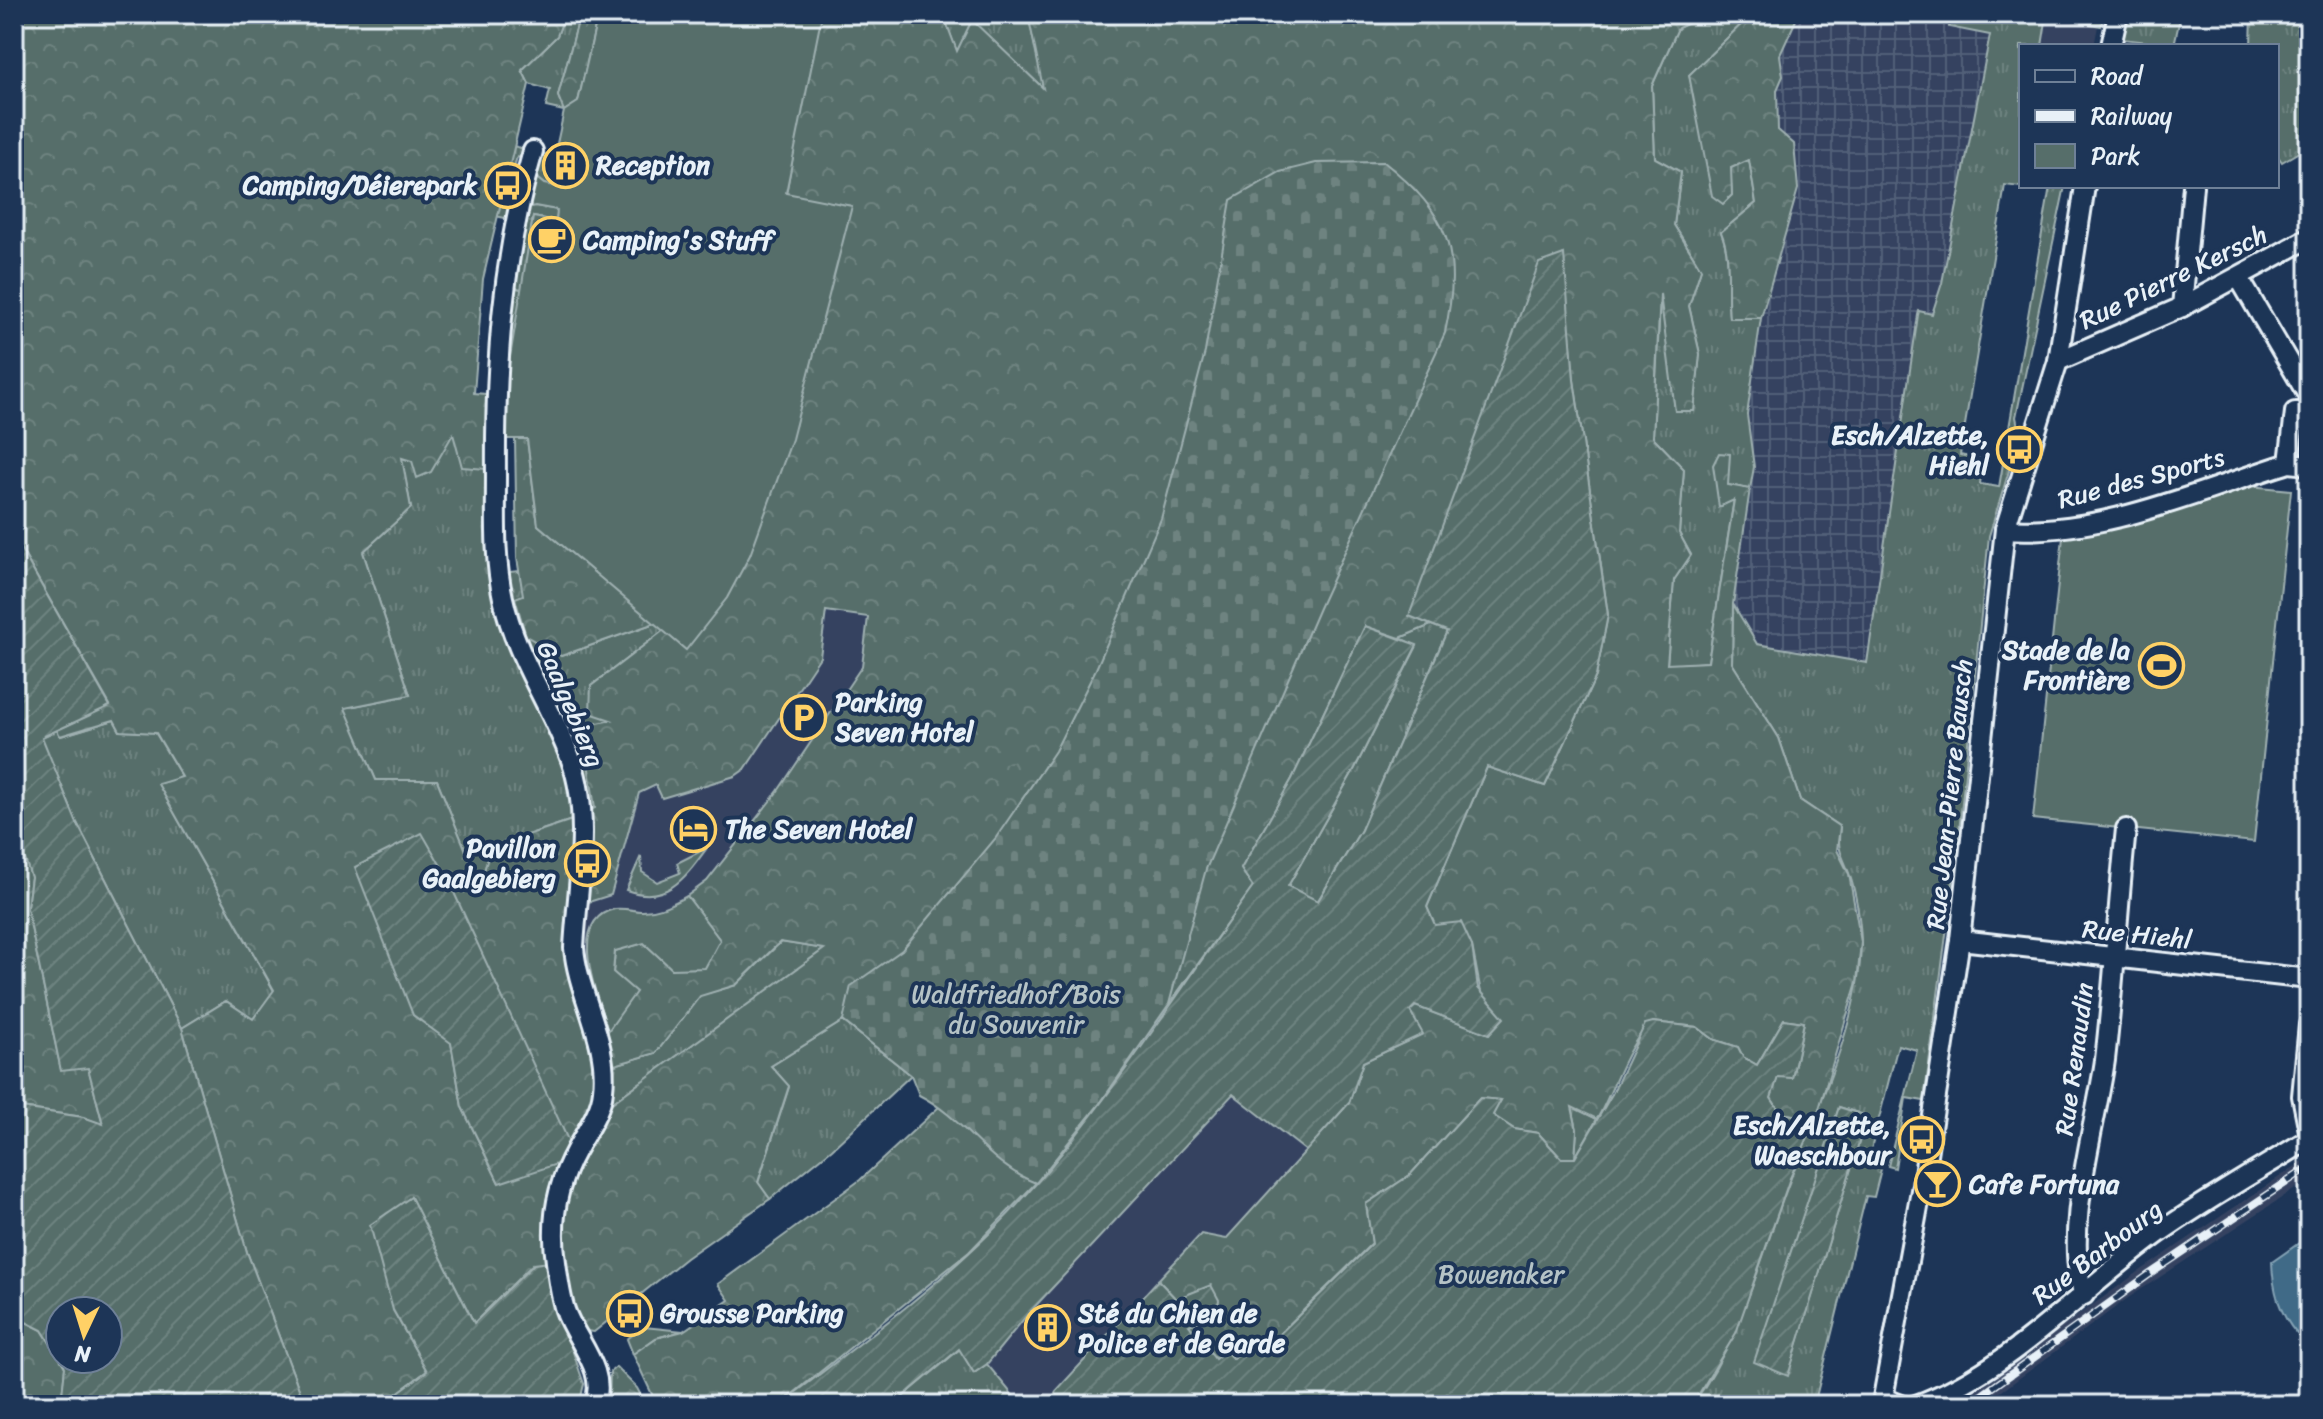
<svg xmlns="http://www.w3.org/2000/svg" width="2323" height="1419" font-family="Sriracha,sans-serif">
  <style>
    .built { fill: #344361 }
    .industrial { fill: url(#industrial-grid) }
    .grass { fill: url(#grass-tufts); stroke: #9fb0b1; stroke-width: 2; fill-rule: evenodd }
    .forest { fill: url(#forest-crowns); stroke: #9fb0b1; stroke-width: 2; fill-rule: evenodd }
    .cemetery { fill: url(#cemetery-stones); stroke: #9fb0b1; stroke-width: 2 }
    .park { fill: #566e6a; stroke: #9fb0b1; stroke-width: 2 }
    .garden { fill: url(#garden-furrows); stroke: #9fb0b1; stroke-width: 2 }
    .water { fill: #406b87; stroke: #83a1b4; stroke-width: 2 }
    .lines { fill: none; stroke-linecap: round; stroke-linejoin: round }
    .street-casing { stroke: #e8f1f8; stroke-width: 24 }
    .street { stroke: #1d3557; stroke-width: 18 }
    .rail-casing { stroke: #e8f1f8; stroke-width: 8 }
    .rail { stroke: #1d3557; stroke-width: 5; stroke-dasharray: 15; stroke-linecap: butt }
    .labels { text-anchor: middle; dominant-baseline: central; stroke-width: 8; stroke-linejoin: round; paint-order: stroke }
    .poi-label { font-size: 26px; font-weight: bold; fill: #e8f1f8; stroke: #1d3557; text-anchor: start }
    .street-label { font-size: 26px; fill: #e8f1f8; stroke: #1d3557 }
    .park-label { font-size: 26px; fill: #b5c3c6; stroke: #1d3557 }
  </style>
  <defs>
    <pattern id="industrial-grid" width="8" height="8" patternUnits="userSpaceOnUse" patternTransform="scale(2)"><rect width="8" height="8" fill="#344361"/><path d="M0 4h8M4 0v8" fill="none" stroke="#515f78"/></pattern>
    <pattern id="grass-tufts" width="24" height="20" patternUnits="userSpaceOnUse" patternTransform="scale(2)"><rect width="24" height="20" fill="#566e6a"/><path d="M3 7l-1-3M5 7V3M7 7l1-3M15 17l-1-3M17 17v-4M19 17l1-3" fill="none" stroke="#6e8380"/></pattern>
    <pattern id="forest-crowns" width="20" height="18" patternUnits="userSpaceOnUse" patternTransform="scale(2)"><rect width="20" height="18" fill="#566e6a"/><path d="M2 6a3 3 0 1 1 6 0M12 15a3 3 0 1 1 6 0" fill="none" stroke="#6e8380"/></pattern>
    <pattern id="cemetery-stones" width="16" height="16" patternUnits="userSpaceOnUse" patternTransform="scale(2)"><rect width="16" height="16" fill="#566e6a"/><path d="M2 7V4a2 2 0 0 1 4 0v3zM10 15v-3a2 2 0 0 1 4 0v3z" fill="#6e8380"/></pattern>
    <pattern id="garden-furrows" width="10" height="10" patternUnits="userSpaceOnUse" patternTransform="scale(2)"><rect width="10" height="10" fill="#566e6a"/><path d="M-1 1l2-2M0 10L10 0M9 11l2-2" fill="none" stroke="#6e8380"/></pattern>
  </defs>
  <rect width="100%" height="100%" fill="#1d3557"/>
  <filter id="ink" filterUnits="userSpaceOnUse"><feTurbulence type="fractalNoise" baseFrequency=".0125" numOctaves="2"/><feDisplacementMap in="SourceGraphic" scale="16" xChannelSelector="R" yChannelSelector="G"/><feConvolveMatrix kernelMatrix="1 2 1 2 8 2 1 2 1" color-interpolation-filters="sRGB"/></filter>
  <g filter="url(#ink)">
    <g class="built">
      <polygon points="2047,15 2098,26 2094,46 2042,46"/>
      <polygon points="826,611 868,617 862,666 778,791 707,881 687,896 598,1043 576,969 576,905 611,895 639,793 656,785 662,797 735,776 820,657"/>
      <polygon points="1234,1094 1306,1151 1226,1239 1201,1234 1056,1391 1049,1405 1021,1405 987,1364 1027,1315"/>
      <polygon points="2309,1157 2309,1180 2128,1298 1983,1405 1953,1405 2137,1273"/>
    </g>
    <polygon class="industrial" points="1802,14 1950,14 1949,27 1991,35 1942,283 1932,314 1919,312 1918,315 1867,664 1757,644 1733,604 1754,467 1747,415 1761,318 1798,189 1778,131 1777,90 1783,75 1780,55 1796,20"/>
    <g class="grass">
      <polygon points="565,14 580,14 558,96 564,111 546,107 550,90 529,84 522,70 557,36"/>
      <polygon points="943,14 1028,14 1044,89 972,21 957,52"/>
      <path d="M1708,14H1752L1689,75L1723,203L1732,195L1730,168L1749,159L1756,203L1721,232C1732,257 1726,288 1729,317L1761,318L1747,415L1754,467L1750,489L1728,485L1719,507L1734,499L1708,662L1667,665L1674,580L1691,555L1679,533L1684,469L1653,437L1661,286L1675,411H1694L1700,354L1689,306L1701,269L1674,225L1681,172L1655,158L1652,86L1678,28Z"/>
      <path d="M1950,14H2104L2101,26L2047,15L2042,46H2021V186H2029L2028,188L2005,185L1960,455L1983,460L1980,484L1999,487L2050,186H2065L2016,417L2020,435L1989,536L1957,852L1924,1101L1906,1098L1895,1168L1888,1166L1917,1050L1898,1045L1868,1161L1882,1165L1874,1197L1866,1196L1814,1405H1692C1742,1338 1760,1259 1789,1183C1816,1109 1859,1025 1861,945C1861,924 1856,892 1849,873C1841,851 1837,852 1840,827L1800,800L1779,738L1732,663L1733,604L1757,644L1867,663L1918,315L1919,311L1932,314L1942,283L1990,35L1949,27ZM1839,1107L1867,1116L1788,1375L1812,1193Z"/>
      <polygon points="2127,14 2181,14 2174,45 2122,39"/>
      <polygon points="2252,14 2309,14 2309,146 2282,162 2277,155 2277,46 2251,46"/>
      <polygon points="513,146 552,156 550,175 562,178 560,187 544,184 528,171 530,161 517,157 506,193 510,219 495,216"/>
      <polygon points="512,287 522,289 504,394 499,573 519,571 524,595 515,599 561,656 655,623 664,630 591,686 613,720 588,763 595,807 572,820 491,847 480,886 437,780 376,780 344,708 410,695 363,552 411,508 401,458 412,461 453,433 486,469 486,394 495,394"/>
      <polygon points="1431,625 1447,631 1361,830 1317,902 1288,886 1355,768 1417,646 1400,638"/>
      <polygon points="114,720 120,731 155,732 182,777 159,785 274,991 253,1019 226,1001 182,1028 76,821 41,737 57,730 61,736"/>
      <path d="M707,848C685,878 667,905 626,890L641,856L642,872L657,882L680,873L677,863Z"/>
      <polygon points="781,942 825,949 597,1114 604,1068 656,1053 700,995 736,985"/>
      <polygon points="843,1021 911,1075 832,1149 770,1199 758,1183 789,1087 771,1066"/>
      <polygon points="1572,1106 1597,1119 1575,1158 1577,1130"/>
      <polygon points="644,1327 683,1331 656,1338 633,1354 627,1339"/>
      <polygon points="960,1349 974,1373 987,1364 1021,1405 893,1405"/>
    </g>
    <g class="forest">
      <path d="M14,14H565L557,36L522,70L529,84L483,279L474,393L486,394V469L462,467L453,434L431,472L417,478L412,461L402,458L411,508L363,552L410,695L345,708L376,780H437L480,885L491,847L572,820L595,808L588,763L589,725L611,720L590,713L591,686L664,630L685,649L851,206L786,194L816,30L771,14H943L957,51L972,20L1043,88L1028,14H1708L1678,28L1652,86L1655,158L1681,172L1674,225L1701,269L1689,306L1700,354L1694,411H1675L1660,294L1653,437L1684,469L1679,533L1691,555L1674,580L1667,664L1708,662L1734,500L1719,507L1713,465L1719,453L1730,454L1728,485L1750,489L1733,604L1732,663L1779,738L1800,800L1840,827L1837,850L1849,874L1861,942L1857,982L1816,1119L1781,1113L1771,1098L1778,1076L1792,1078L1804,1022L1784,1019L1757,1065L1743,1057L1738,1047L1713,1039L1697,1027L1653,1022C1628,1039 1614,1090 1597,1119L1572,1107L1577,1130L1575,1158H1561L1538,1133L1514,1129L1492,1115L1501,1100L1480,1098L1410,1175L1366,1204L1372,1243L1262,1351L1232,1359H1216L1189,1325L1211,1286L1176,1299L1158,1280L1201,1234L1226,1239L1349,1103L1363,1062L1422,1034L1410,1011L1416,1006L1489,1034L1472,946L1435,926L1427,907L1487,767L1545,786L1596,676L1608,615L1574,380L1563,254L1410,616L1431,625L1400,638L1365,626L1292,779L1241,869L1253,887L1056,1162L969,1252L779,1405H657L633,1354L656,1338L683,1331L729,1300L718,1284L860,1180L940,1106L911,1075L843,1021L771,1066L789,1086L758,1182L770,1199L686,1258L594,1332L586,1331L572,1308L533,1264L474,1323L411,1198L393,1310L427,1371L381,1405H305L247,1252L182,1028L226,1001L253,1019L274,990L158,784L182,777L156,733L120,731L114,720L60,736L57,730L110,705L14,537ZM826,611L868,617L862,666L778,791L707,881L687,896L720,940L672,969L644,943L615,951L608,1031L598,1042L574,948L576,906L611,895L639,793L656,785L662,798L735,776L745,769L820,657ZM421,833L499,1183L462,1107L451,1042L413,1015ZM780,942L824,949L598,1113L604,1068L656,1053L700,996L736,985Z"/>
      <polygon points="580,14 598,14 578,102 564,111 558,96"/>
      <path d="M1752,14H1790L1796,20L1780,55L1783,76L1777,90L1778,130L1794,144L1798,189L1761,318H1729C1726,288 1732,258 1721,232L1756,203L1749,160L1731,168L1732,195L1723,204L1712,196L1689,75Z"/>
      <polygon points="535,206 558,210 556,221 533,217 522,289 512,287 518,210"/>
      <polygon points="515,439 527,439 538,525 655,623 561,656 526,636 515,598 523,595 517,558"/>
      <polygon points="14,826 31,877 27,908 61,1070 88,1067 103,1125 83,1117 14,1107"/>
      <polygon points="14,1316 42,1330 65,1367 61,1405 14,1405"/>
      <polygon points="616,1367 637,1388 646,1405 609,1405 610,1372"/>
    </g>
    <path class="cemetery" d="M1384,162C1450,215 1462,251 1445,333L1319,608L1206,869L1169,1004L1101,1102L1036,1183C985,1163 966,1119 919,1095L911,1075L843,1021L851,986L902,950L995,839L1055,751L1096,669L1161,519L1205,352L1231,200L1280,172L1316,163Z"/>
    <g class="park">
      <polygon points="598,14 822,14 786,193 852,206 792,439 750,555 727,598 686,650 538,525 527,439 504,439 504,394 533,217 556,221 557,210 535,206 518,210 528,171 544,184 560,187 561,178 550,176 564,111 578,102"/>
      <polygon points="2249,486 2291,490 2254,842 2033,819 2063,537"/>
      <path d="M687,896L720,940L705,968L672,969L644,943L615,951L613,972L636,992L608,1031C599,1002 564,919 615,909C623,908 632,910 640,911C658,912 671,904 687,896Z"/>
    </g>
    <g class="garden">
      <path d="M1564,254L1574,380L1608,615L1596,676L1545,786L1487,767L1427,907L1435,925L1461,922L1472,946L1478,988L1504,1018L1489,1034L1415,1006L1410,1011L1423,1034L1363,1062L1349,1103L1306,1151L1233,1094L1027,1315L987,1364L974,1373L959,1349L893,1405H779C856,1347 952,1276 1017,1205C1106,1108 1176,994 1253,887L1241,869L1292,779L1365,626L1417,645L1355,768L1288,886L1318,901L1361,830L1447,631L1409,616L1539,263Z"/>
      <polygon points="14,537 110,706 42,737 76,821 182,1028 247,1252 305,1405 61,1405 65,1367 61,1359 108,1359 108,1311 60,1311 60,1358 42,1330 14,1316 14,1107 83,1117 103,1124 88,1068 61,1071 27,908 31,877 14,826"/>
      <polygon points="422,833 445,873 574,1153 572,1159 499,1183 462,1107 451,1043 413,1015 355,867"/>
      <polygon points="1784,1019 1804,1022 1792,1078 1778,1077 1771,1098 1781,1113 1816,1119 1790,1178 1736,1333 1692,1405 1049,1405 1056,1391 1158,1280 1176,1299 1211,1285 1219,1300 1217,1315 1189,1325 1215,1359 1225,1351 1233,1359 1254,1342 1262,1351 1372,1244 1366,1204 1410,1175 1480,1098 1501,1100 1493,1115 1514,1129 1538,1133 1561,1158 1575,1158 1612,1094 1645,1024 1653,1022 1697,1027 1713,1039 1738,1047 1743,1057 1757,1065"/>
      <polygon points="1839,1107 1867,1116 1788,1376 1754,1362"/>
      <polygon points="411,1197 474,1323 534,1264 549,1262 559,1311 584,1384 579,1405 381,1405 427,1371 393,1310 370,1225"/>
    </g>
    <path class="water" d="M2309,1236V1330L2297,1334C2279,1313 2273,1290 2272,1262Z"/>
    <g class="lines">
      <defs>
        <g id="street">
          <polyline points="2111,46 2118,14"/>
          <path d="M533,151C502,258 495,366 496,476C496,517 494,558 503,598C515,656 551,705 571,760C592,818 577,888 574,948C578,995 609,1041 603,1090C601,1112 586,1131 576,1150C556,1186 550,1222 556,1262C558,1277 560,1295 565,1310C575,1340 609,1372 594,1405"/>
          <polyline points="2239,278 2309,397"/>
          <polyline points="2182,307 2193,186"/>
          <polyline points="2058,361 2182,307 2309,238"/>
          <polyline points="2289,463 2295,412 2309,414"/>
          <path d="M2005,529C2101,536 2199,491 2289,463L2309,465"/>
          <polyline points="1960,940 2309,979"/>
          <polyline points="2309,1025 2302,1096 2309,1131"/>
          <path d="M2084,1295C2062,1232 2096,1126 2105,1060C2114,983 2118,905 2126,829"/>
          <polyline points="1883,1398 1924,1174 1960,940 2005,529 2058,361 2085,186"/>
          <polyline points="1883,1398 1901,1405"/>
          <path d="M1916,1405C2010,1371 2080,1290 2159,1233C2207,1199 2259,1170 2309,1139"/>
        </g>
      </defs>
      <use href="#street" class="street-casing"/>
      <use href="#street" class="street"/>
      <defs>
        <polyline id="rail" points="1968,1405 2150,1274 2309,1167"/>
      </defs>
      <use href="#rail" class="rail-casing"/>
      <use href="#rail" class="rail"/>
    </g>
  </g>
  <defs>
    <symbol id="building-ring" viewBox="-11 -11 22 22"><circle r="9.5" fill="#1d3557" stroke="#ffd166" stroke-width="1.5"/><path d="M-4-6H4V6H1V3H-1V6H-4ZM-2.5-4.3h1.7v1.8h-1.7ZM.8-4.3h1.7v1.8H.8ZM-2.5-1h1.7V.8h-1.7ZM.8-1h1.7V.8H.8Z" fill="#ffd166"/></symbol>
    <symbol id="bus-ring" viewBox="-11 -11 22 22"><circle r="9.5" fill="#1d3557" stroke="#ffd166" stroke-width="1.5"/><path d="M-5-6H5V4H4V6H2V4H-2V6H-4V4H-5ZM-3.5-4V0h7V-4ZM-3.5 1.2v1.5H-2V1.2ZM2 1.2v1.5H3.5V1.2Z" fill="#ffd166"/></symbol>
    <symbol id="cafe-ring" viewBox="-11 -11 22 22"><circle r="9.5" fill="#1d3557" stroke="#ffd166" stroke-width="1.5"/><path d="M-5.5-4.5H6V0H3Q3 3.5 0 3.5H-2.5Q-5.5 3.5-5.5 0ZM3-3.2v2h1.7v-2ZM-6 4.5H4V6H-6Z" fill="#ffd166"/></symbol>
    <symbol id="stadium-ring" viewBox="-11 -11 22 22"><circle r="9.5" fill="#1d3557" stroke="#ffd166" stroke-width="1.5"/><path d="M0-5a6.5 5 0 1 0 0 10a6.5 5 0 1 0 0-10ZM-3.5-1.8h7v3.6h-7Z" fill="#ffd166"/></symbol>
    <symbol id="parking-ring" viewBox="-11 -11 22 22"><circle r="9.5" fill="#1d3557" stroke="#ffd166" stroke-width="1.5"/><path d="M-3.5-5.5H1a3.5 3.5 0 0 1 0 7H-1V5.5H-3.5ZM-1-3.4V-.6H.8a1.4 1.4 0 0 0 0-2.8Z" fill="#ffd166"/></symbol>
    <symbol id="hotel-ring" viewBox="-11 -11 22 22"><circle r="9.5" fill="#1d3557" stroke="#ffd166" stroke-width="1.5"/><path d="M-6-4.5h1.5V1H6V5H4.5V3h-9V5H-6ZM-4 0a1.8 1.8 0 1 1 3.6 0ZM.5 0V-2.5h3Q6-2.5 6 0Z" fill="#ffd166"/></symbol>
    <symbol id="bar-ring" viewBox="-11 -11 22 22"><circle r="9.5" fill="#1d3557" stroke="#ffd166" stroke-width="1.5"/><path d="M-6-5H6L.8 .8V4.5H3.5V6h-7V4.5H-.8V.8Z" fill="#ffd166"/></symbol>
  </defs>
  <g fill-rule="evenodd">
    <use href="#building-ring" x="540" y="140" width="51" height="51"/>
    <use href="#bus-ring" x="482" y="160" width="51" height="51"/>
    <use href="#cafe-ring" x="526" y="214" width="51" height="51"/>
    <use href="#bus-ring" x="1994" y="424" width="51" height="51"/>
    <use href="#stadium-ring" x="2136" y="640" width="51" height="51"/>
    <use href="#parking-ring" x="778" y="692" width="51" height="51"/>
    <use href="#hotel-ring" x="668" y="804" width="51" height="51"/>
    <use href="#bus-ring" x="562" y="838" width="51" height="51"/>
    <use href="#bus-ring" x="1896" y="1114" width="51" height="51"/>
    <use href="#bar-ring" x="1912" y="1158" width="51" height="51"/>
    <use href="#bus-ring" x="604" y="1288" width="51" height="51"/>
    <use href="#building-ring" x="1022" y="1302" width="51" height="51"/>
  </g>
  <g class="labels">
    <g class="poi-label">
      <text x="596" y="165">Reception</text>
      <text x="477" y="185" text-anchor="end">Camping/Déierepark</text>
      <text x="583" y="240">Camping's Stuff</text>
      <text x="1989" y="435" text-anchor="end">Esch/Alzette,<tspan x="1989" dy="30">Hiehl</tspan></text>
      <text x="2130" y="650" text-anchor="end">Stade de la<tspan x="2130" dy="30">Frontière</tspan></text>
      <text x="835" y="702">Parking<tspan x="835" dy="30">Seven Hotel</tspan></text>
      <text x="725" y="829">The Seven Hotel</text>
      <text x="556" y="848" text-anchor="end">Pavillon<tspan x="556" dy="30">Gaalgebierg</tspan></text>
      <text x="1891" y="1125" text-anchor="end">Esch/Alzette,<tspan x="1891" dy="30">Waeschbour</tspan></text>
      <text x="1969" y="1184">Cafe Fortuna</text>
      <text x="660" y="1313">Grousse Parking</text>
      <text x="1078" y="1313">Sté du Chien de<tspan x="1078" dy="30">Police et de Garde</tspan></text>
    </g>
    <g class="street-label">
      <text transform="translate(2173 277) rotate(-26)">Rue Pierre Kersch</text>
      <text transform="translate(2141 478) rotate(-15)">Rue des Sports</text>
      <text transform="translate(571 704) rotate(67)">Gaalgebierg</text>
      <text transform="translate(1949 794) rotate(-84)">Rue Jean-Pierre Bausch</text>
      <text transform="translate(2137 934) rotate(6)">Rue Hiehl</text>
      <text transform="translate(2074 1059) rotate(-82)">Rue Renaudin</text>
      <text transform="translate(2097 1252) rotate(-37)">Rue Barbourg</text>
    </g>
    <g class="park-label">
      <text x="1016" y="994">Waldfriedhof/Bois<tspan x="1016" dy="30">du Souvenir</tspan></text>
      <text x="1501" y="1274">Bowenaker</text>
    </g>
  </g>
  <rect width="2323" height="1419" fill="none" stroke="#1d3557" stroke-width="48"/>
  <rect x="24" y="24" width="2275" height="1371" fill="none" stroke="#e8f1f8" stroke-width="3" filter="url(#ink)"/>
  <rect x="2019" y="44" width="260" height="144" fill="#1d3557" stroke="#6e8097" stroke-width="2"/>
  <rect x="2035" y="70" width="40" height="12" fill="#1d3557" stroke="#6e8097" stroke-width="2"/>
  <text x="2091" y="84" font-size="24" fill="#e8f1f8">Road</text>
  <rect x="2035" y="110" width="40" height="12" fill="#e8f1f8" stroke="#6e8097" stroke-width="2"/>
  <text x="2091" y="124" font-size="24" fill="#e8f1f8">Railway</text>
  <rect x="2035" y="144" width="40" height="24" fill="#566e6a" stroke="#6e8097" stroke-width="2"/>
  <text x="2091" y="164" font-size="24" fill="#e8f1f8">Park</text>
  <g transform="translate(84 1335) rotate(184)"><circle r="38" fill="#1d3557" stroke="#6e8097" stroke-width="2"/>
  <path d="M0-6L14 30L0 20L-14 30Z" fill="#ffd166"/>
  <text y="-12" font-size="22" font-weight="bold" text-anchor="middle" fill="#e8f1f8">N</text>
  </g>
</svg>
